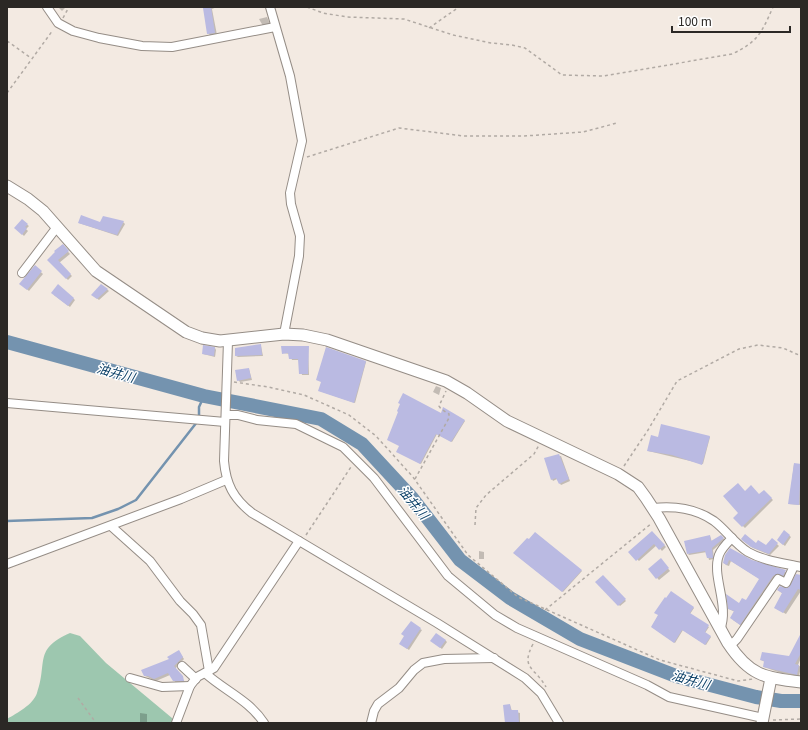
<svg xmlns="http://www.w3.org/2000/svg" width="808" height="730" font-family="Georgia,'Noto Sans JP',serif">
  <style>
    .forest { fill: #9dc7af }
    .shadow { fill: #0003 }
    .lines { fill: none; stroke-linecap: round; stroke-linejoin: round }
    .stream { stroke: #7493af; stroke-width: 2.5 }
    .river { stroke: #7493af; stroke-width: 14 }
    .building { fill: #babae2 }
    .street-casing { stroke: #958d86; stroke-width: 10 }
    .secondary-casing { stroke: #958d86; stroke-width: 13 }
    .path { stroke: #b1aaa4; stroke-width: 1.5; stroke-dasharray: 3 3; stroke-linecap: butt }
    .street { stroke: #fff; stroke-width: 8 }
    .secondary { stroke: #fff; stroke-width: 11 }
    .labels { text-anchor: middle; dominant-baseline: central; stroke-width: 3; stroke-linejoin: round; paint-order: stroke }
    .water-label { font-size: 13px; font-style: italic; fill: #0e4269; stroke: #fff }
  </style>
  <rect width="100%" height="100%" fill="#f3eae2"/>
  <path class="forest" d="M70,633L80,636L106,663L178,723H7V719C17,713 33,705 37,693C48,663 33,649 70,633Z"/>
  <g class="shadow">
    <polygon points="58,7 64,7 65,8 62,11"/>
    <polygon points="209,7 217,7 212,9 217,35 211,36 208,33"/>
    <polygon points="267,17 270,24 263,26 259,19"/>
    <polygon points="22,221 29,226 26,229 28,231 24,236 16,228"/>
    <polygon points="123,222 125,224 118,236 79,223"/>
    <polygon points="62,245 70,254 59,263 72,276 68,280 48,260"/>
    <polygon points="35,267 43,274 29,291 22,285"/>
    <polygon points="58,285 75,300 70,307 54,295"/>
    <polygon points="101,285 109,291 99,300 94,296"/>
    <polygon points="261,346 263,356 238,357 236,356"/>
    <polygon points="308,347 309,375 302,375 299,360 292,360 290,354 283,353"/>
    <polygon points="215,348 216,350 215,357 203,354"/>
    <polygon points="326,348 366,362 355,403 320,391"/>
    <polygon points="249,369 252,380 240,382 238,380"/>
    <polygon points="436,386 441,388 439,395 433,392"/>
    <polygon points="444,409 465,421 452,442 437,434 421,464 398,452 442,414"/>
    <polygon points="710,437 703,464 648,451 659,438"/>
    <polygon points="561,456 570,481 561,485 557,479 553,481 552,479 545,459"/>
    <polygon points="794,464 801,465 801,505 789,504"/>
    <polygon points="764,491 773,500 745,528 735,518 740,513 745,493 760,495"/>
    <polygon points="652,532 666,547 662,551 657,545 639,561 630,552"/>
    <polygon points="785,532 791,537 785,546 780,542"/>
    <polygon points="535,534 582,571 563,592 514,553"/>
    <polygon points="710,536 712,542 721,536 725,540 713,550 714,559 709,560 707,552 689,555 688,554"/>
    <polygon points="772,539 779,546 770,555 753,548 745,542 766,546"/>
    <polygon points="479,551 484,552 484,559 479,559"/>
    <polygon points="726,556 752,561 788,573 785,577 780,575 775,578 742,626 733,620 735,612 729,609 746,601 760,579 731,561 729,566 726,565 724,563"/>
    <polygon points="661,560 670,571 659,580 649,569"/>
    <polygon points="801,576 801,591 786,614 777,609 783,594 778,590 790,588"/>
    <polygon points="603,577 626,601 620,606 597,582"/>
    <polygon points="671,593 694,608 690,614 709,627 705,633 711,637 706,645 683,630 675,643 652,627"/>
    <polygon points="420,629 422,630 409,650 402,645"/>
    <polygon points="801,636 801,658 798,665 801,667 799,676 781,673 764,667 765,662 761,660 790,657"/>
    <polygon points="445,640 447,642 442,649 433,642"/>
    <polygon points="180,653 184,659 175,669 185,682 176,683 170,675 156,681 145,676"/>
    <polygon points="510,705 512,711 520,713 520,723 506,723"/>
    <polygon points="140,713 147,714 147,723 140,723"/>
  </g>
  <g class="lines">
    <g class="stream">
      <polyline points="199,418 199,407 204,396"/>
      <polyline points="7,521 92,518 118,509 136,500 197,422"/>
    </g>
    <polyline class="river" points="7,342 204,396 321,419 362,444 412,498 460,560 510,598 580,639 676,676 756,697 781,701 801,701"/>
  </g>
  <g class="building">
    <polygon points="211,7 215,33 207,34 203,8"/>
    <polygon points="81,215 100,222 103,216 124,221 117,235 78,223"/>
    <polygon points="22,219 28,224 25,227 27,228 22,235 14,228"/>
    <polygon points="63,244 69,251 58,260 71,274 66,279 47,260 55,252 54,251"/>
    <polygon points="35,265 42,271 27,290 19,284"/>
    <polygon points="58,284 74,298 68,306 51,293"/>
    <polygon points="101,284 108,289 97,299 91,295"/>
    <polygon points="261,344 262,355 235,356 235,348"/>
    <polygon points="203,345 215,347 214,356 202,354"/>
    <polygon points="281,346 309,346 308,374 299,374 298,359 289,359 288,353 282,354"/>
    <polygon points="326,347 366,361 354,403 318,391 321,382 316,380"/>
    <polygon points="249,368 251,378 237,381 235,370"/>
    <polygon points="403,393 441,413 443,407 465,420 451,442 436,434 420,464 396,452 399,446 387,440 398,412 397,411 400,404 398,403"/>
    <polygon points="661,424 710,436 702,465 672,455 647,451 651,435 658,437"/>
    <polygon points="559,454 569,479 559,484 556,478 551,480 544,458"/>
    <polygon points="794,463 801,464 799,505 788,504"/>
    <polygon points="738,483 745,491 751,485 759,494 764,490 772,498 742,527 733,518 738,513 723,496"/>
    <polygon points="784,530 790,535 783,545 777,540"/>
    <polygon points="652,531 665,545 659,550 654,544 636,561 628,552"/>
    <polygon points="535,532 582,570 562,592 513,553 527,538 529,539"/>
    <polygon points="745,534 756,543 758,540 766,545 772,538 778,543 769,554 751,547 743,541 741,539"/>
    <polygon points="710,535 711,541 721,535 724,538 712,548 713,558 707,558 705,551 687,554 684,541"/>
    <polygon points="730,548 752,560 786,570 783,576 778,574 773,576 740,625 730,618 734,611 728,609 726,594 739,603 742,598 746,600 759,579 729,560 727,565 723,563 725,555"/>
    <polygon points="661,558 669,568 656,579 648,569"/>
    <polygon points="796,574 801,575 801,590 798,589 783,613 774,608 782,593 777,590 780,586 786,588 789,587"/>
    <polygon points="603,575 626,599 618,606 595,582"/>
    <polygon points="671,591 694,607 690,613 709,625 705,632 711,636 705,645 682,630 674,643 651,627 658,615 654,613 665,597 666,598"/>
    <polygon points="411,621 421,628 407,649 399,644 404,636 401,634"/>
    <polygon points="436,633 446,640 440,648 430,641"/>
    <polygon points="801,633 801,653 795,664 799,665 797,675 763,667 764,661 760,660 762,652 789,656"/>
    <polygon points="179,650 183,657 174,666 183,676 184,681 173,681 168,673 154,679 148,676 144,676 141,670 169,659 167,657"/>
    <polygon points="510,704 511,710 518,710 519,723 505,723 503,705"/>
  </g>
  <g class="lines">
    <defs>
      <g id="street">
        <polyline points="47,7 58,23 73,31 99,38 142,46 172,47 275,27"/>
        <polyline points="270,7 290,76 302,141 290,193 291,204 300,236 299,256 284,334"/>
        <polyline points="22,273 57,227"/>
        <path d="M228,341L224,461C226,484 233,498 252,513L437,623L525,678L541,693L559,723"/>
        <polyline points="7,403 225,422"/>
        <polyline points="226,415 238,415 257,420 296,424 343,447 374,478 448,576 495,615 517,628 647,685 669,697 763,718"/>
        <path d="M653,508C675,506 695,508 714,521C726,530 735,544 748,552C764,561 783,563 801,567"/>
        <polyline points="111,526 150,561 180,601 193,614 201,625 209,671"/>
        <polyline points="7,564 181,499 226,480"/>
        <path d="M720,630C730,605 711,576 719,555C721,549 727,543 732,538"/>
        <polyline points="730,646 737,639 778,579 786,583 794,566"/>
        <polyline points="182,666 196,679"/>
        <path d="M205,673C225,691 249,700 264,723"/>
        <polyline points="130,678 162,687 190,686"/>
        <polyline points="176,723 190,686 197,677 214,668 299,541"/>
        <polyline points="371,723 374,711 378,704 399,688 414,670 423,663 444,659 494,658"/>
      </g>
      <g id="secondary">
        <path d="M7,186L28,199L43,211L96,271L186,332L202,338L220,341L284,334L303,335L327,340L446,381L467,393L507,421L618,474L638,487L646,498L659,518L728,643C749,675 764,678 801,682"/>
        <polyline points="762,723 771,678"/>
      </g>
    </defs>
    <use href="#street" class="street-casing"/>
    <use href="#secondary" class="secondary-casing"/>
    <g class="path">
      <path d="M307,7L323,13L347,17L404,19L453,35L491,43L512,45L525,48L562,75L604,76L732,54C758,42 762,32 773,7"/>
      <polyline points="63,18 69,7"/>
      <polyline points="429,28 459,7"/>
      <polyline points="7,41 31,58"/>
      <polyline points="7,93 53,30"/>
      <polyline points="307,157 399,128 464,136 524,136 583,132 617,123"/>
      <polyline points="234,382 268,387 304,395 349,415 376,436 413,477 468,555 518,597 660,660 738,681 753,679"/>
      <polyline points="624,466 648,430 677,381 739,349 758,345 783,348 801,356"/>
      <polyline points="415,479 449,418 449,414 441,409 439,406 446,391"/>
      <polyline points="475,525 476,508 486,495 534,454 539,445"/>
      <polyline points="306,535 351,467"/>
      <polyline points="545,610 652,523"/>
      <path d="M533,644C520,669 535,667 546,687"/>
      <polyline points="78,698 96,723"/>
      <polyline points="773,720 801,719"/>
    </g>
    <use href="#street" class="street"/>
    <use href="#secondary" class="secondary"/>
  </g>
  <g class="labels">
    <g class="water-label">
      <text transform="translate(116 372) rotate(15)">油井川</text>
      <text transform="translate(414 502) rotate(50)">油井川</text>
      <text transform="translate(691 679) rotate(16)">油井川</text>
    </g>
  </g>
  <rect width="808" height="730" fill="none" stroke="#2b2825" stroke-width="16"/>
  <path d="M672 26v6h118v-6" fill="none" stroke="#2b2825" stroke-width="2"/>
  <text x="678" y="26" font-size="12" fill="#2b2825" stroke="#ffffff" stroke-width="3" paint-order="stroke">100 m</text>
</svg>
